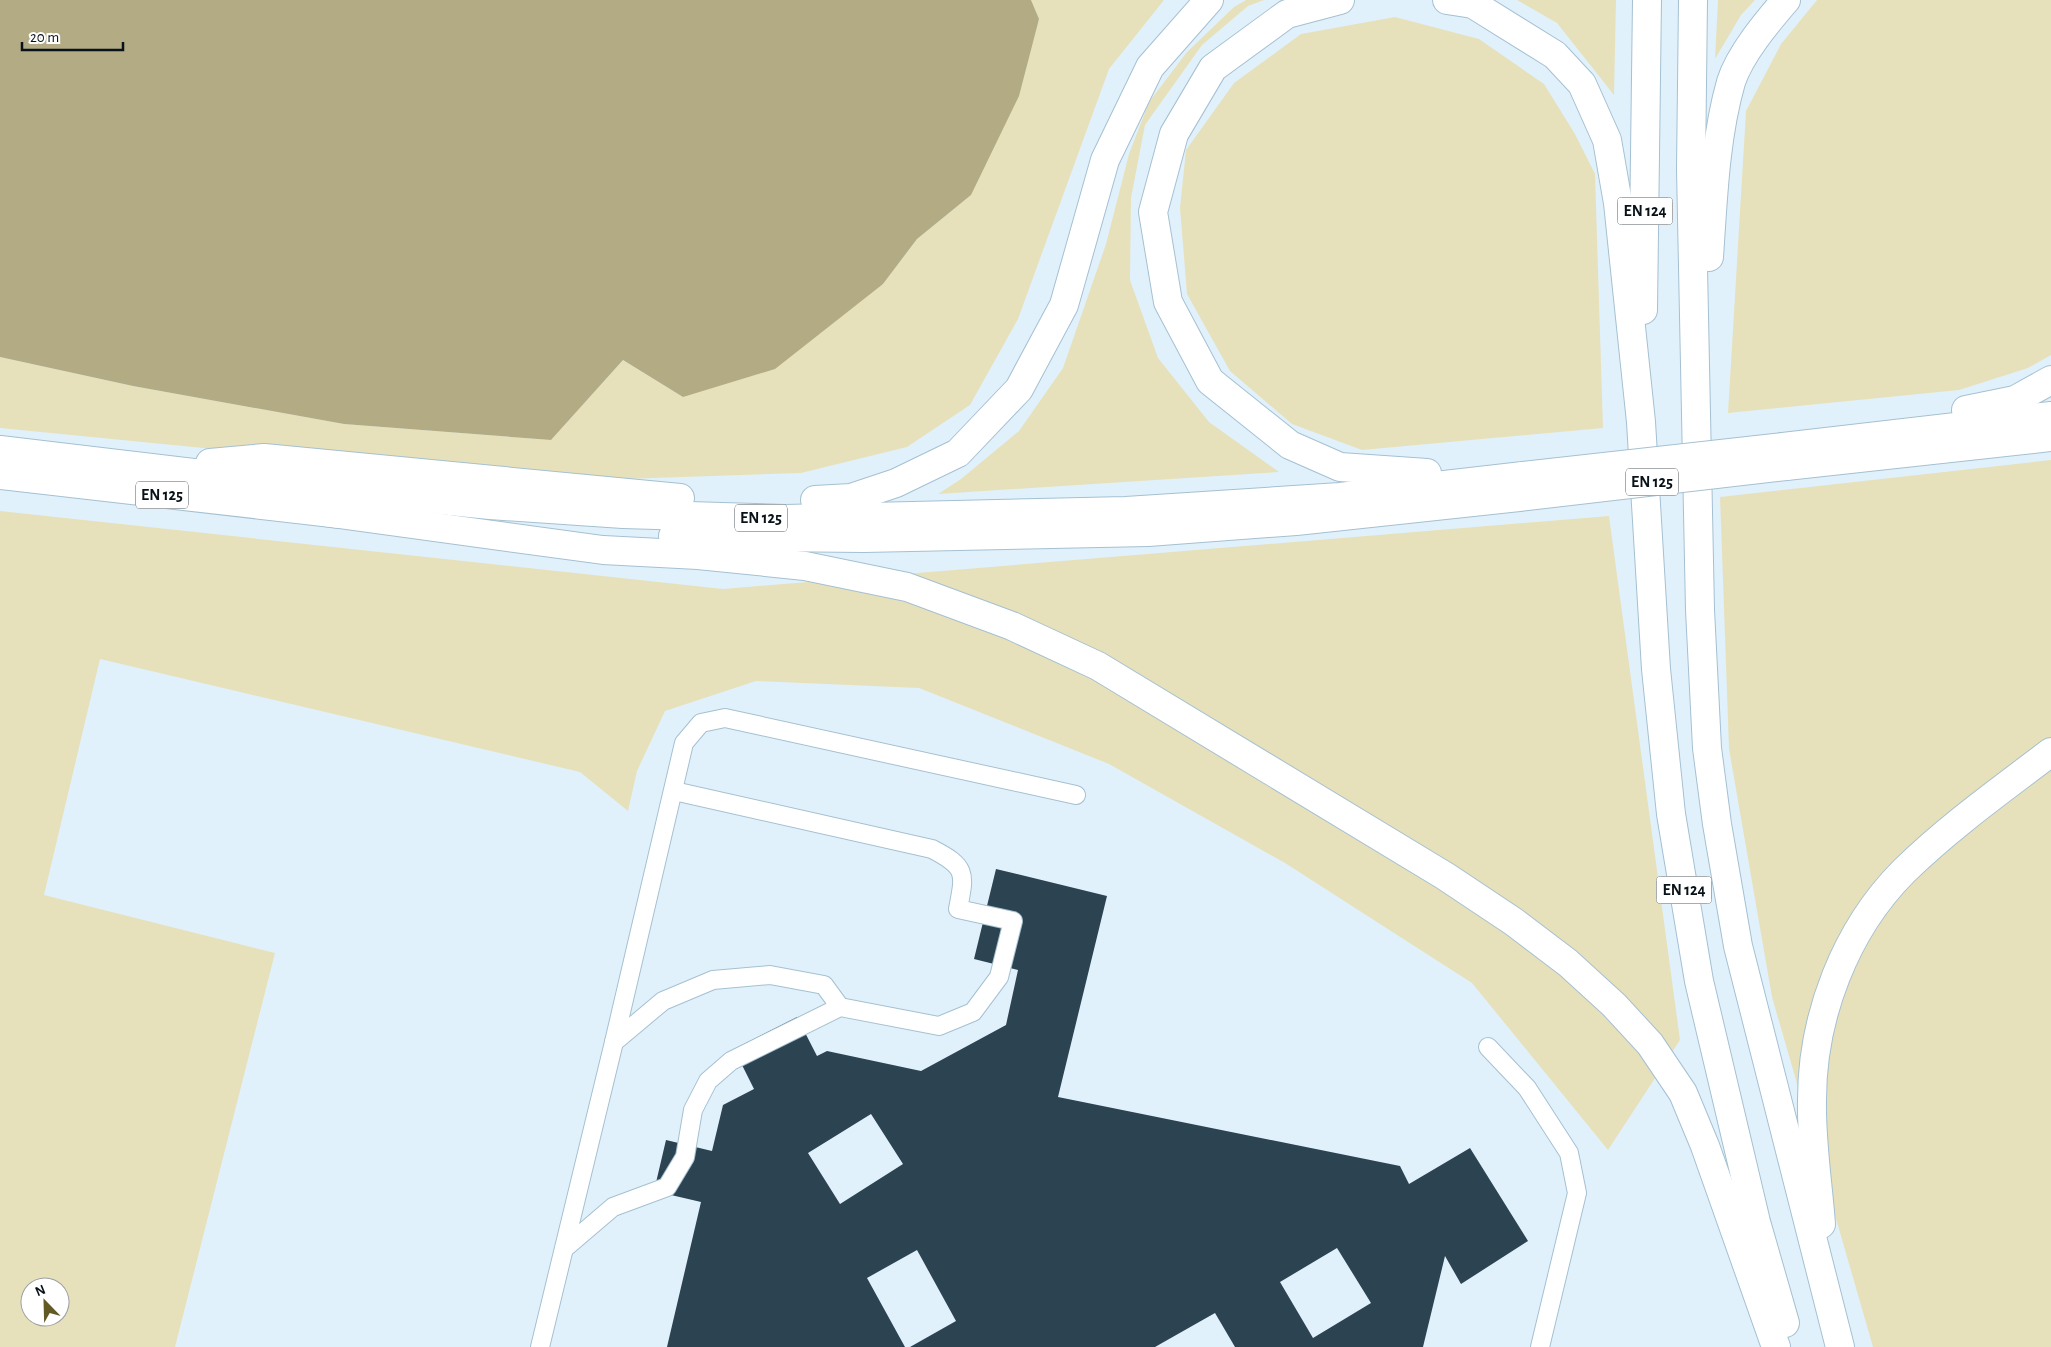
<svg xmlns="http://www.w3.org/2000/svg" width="2051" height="1347" font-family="'Alegreya Sans',sans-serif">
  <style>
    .green { fill: #e7e1bb; fill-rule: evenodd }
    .forest { fill: #b2ab84 }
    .building { fill: #2c4351; fill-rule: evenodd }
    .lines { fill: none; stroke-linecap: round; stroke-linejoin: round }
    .lane-casing { stroke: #a5c0d1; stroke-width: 20 }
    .primary-casing { stroke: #a5c0d1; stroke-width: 30 }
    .lane { stroke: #fff; stroke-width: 18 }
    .primary { stroke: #fff; stroke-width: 28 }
    .primary-bridge-casing { stroke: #a5c0d1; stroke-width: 30; stroke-linecap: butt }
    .primary-bridge { stroke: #fff; stroke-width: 28 }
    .labels { text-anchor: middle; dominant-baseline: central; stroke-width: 5; stroke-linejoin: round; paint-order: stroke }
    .shield { fill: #fff; stroke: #52595d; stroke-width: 1 }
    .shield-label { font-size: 16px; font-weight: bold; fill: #081218 }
  </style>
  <rect width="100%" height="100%" fill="#e0f1fc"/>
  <g class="green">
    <polygon points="1031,0 1164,0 1109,69 1018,319 970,405 907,447 801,473 623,479 501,466 254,453 0,428 0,357 133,386 344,424 551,440 623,360 683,397 883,284 917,239 971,195 1039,20"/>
    <polygon points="1246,0 1264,0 1248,6 1202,45 1145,125 1131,198 1130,280 1158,358 1209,422 1279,472 938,494 961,479 1019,431 1063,368 1106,244 1129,154 1149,102 1187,52 1234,7"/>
    <polygon points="1517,0 1616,0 1614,95 1557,23"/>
    <polygon points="1718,0 1755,0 1741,15 1715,59"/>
    <polygon points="1817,0 2051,0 2051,355 2028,368 1959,390 1728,413 1746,111 1781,44"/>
    <polygon points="1395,17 1479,39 1544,84 1575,134 1595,174 1603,428 1362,450 1292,424 1230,371 1187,294 1180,208 1186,150 1234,83 1301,34"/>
    <polygon points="2051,460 2051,1347 1873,1347 1772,997 1729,749 1720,497"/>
    <path d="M0,511L723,589L1609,516L1680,1040L1608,1150L1472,983L1285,863L1109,764L919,688L756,681L665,711L637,771L628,811L580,772L100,659L44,895L275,953L175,1347H0ZM30,1287H60V1317H30Z"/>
  </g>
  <polygon class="forest" points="0,0 1031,0 1039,19 1019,96 971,195 917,239 883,284 775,369 683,397 623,360 551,440 344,424 133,386 0,357"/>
  <path class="building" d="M996,869L1107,896L1058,1097L1400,1166L1409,1184L1470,1148L1528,1241L1461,1284L1445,1256L1423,1347H1235L1215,1313L1155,1347H910L956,1321L917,1250L867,1278L905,1347H667L701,1202L654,1191L666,1140L712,1151L723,1105L754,1089L734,1049L797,1017L817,1056L827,1051L921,1071L1006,1025L1018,970L974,959ZM871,1114L903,1164L840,1204L808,1153ZM1337,1248L1371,1303L1313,1338L1280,1282Z"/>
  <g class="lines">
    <defs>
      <g id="lane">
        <polyline points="614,1042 684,743 701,723 725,718 1076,795"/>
        <polyline points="1488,1047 1527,1088 1569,1153 1577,1193 1540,1347"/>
        <path d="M565,1248L613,1207L667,1187L685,1157L693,1110L708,1081L731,1061L840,1007L939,1026L973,1012L999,977L1013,921L958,909C965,873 967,867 932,849L674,791"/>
        <polyline points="540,1347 614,1042 663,1001 713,980 770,975 824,985 840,1007"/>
      </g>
      <g id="primary">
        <polyline points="1340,0 1287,14 1213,68 1174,134 1153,212 1168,302 1210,381 1290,445 1340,467 1427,473"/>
        <polyline points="1447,0 1473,4 1555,55 1582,84 1607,140 1618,203 1641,422 1656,669 1671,814 1699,981 1756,1222 1785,1323"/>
        <polyline points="1693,0 1691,169 1700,610 1707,748 1717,824 1738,946 1840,1347"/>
        <path d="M1709,257C1713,199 1715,138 1731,82C1740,54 1767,22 1786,0"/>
        <polyline points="1643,310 1647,0"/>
        <polyline points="1966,410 2015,400 2051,380"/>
        <polyline points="1783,447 2051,416"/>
        <polyline points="0,450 330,489 490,505 623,514 785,519 1126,511 1340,497 1523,476"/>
        <polyline points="210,463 264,458 680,498"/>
        <polyline points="1786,466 2051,437"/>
        <polyline points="0,475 341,514"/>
        <polyline points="815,500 851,498 896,483 958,453 1019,389 1064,305 1105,160 1150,67 1209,0"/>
        <polyline points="324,512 603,550 698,555 805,566 907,587 1012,626 1098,666 1445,876 1514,922 1568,963 1614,1005 1650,1044 1683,1093 1705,1146 1776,1347"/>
        <polyline points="673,536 864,538 1148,532 1296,521 1519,497"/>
        <path d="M1821,1224C1818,1183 1811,1141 1812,1100C1812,1017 1845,930 1904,871C1949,827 2001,790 2051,752"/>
      </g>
    </defs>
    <use href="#lane" class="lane-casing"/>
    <use href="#primary" class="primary-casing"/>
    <use href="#lane" class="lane"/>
    <use href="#primary" class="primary"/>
    <defs>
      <g id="primary-bridge">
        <polyline points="1523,476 1783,447"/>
        <polyline points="1519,497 1786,466"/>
      </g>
    </defs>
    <use href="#primary-bridge" class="primary-bridge-casing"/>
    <use href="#primary-bridge" class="primary-bridge"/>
  </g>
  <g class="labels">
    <g class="shield">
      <rect x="1617.5" y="197.5" width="55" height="27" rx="4"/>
      <rect x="1626" y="468.5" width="52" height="27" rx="4"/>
      <rect x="136" y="481.5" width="52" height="27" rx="4"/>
      <rect x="735" y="504.5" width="52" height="27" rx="4"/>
      <rect x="1656.5" y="876.5" width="55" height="27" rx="4"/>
    </g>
    <g class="shield-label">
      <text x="1645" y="211">EN 124</text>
      <text x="1652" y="482">EN 125</text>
      <text x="162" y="495">EN 125</text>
      <text x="761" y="518">EN 125</text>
      <text x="1684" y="890">EN 124</text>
    </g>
  </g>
  <g transform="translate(45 1302) rotate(337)"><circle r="24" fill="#ffffff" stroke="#9ca0a3"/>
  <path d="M0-4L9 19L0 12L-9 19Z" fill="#625925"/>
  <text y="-8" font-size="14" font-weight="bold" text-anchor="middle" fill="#081218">N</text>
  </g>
  <path d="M22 42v8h101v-8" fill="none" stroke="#081218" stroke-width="2.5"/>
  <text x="30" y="42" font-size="15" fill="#081218" stroke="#ffffff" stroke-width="4" paint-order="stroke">20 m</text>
</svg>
